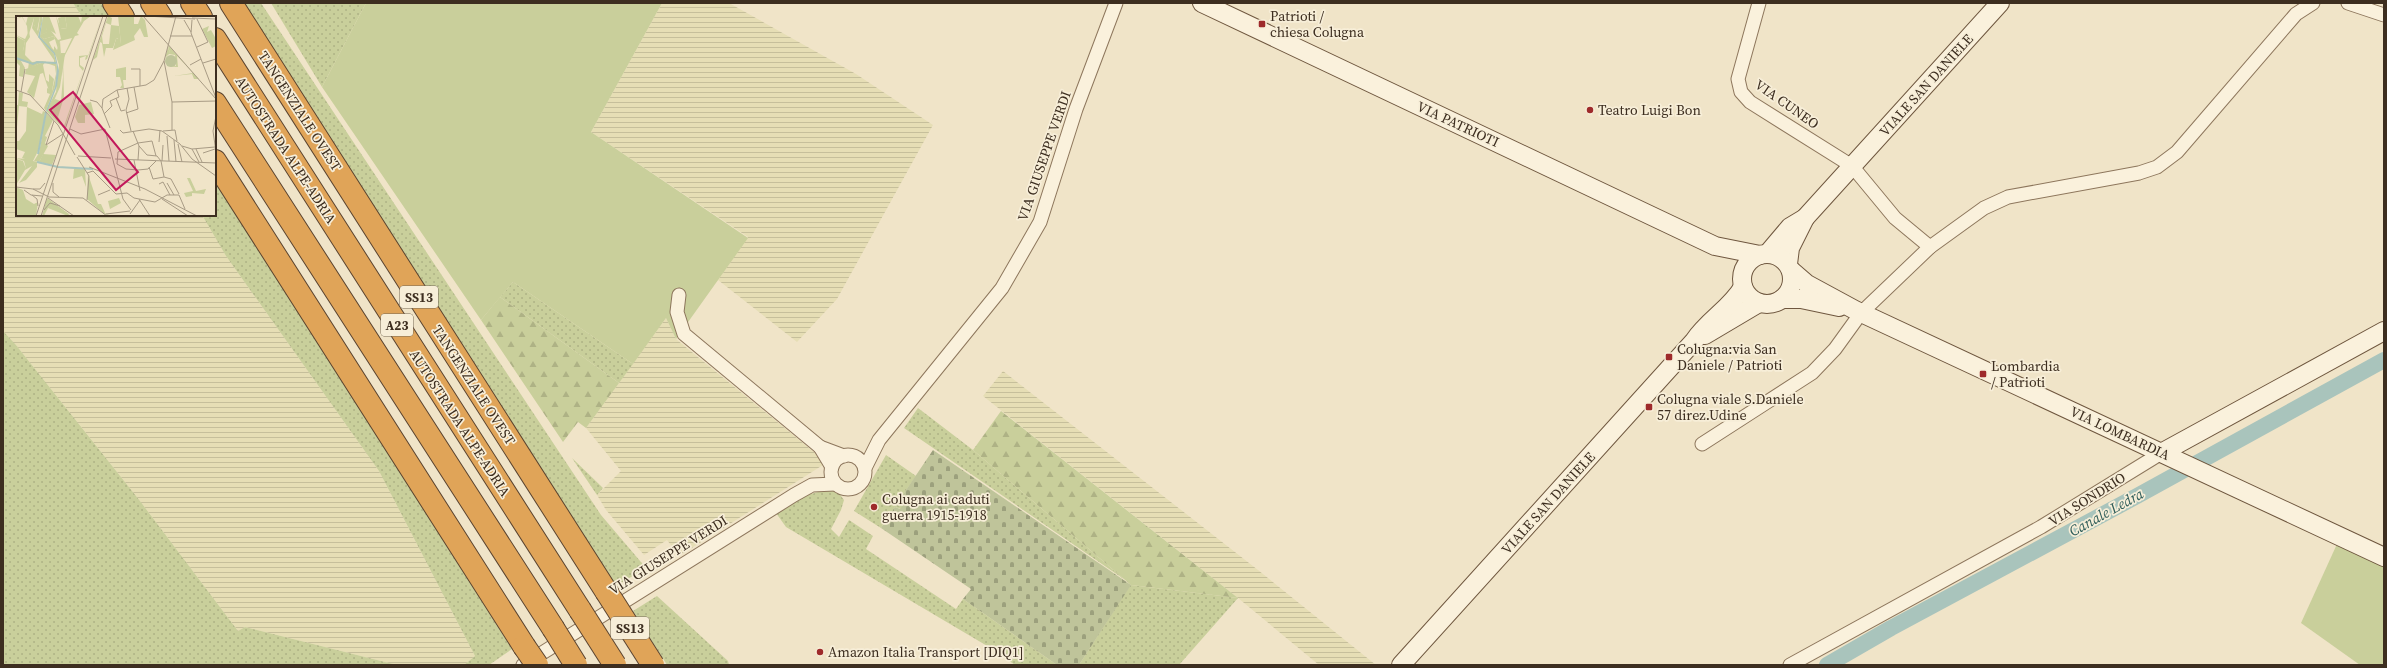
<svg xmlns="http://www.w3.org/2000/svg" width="2387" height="668" font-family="'Source Serif 4',serif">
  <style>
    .farmland { fill: url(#farmland-rules) }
    .grass { fill: url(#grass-dots) }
    .forest { fill: url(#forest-firs) }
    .cemetery { fill: url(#cemetery-stones) }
    .green { fill: #c9cf9b }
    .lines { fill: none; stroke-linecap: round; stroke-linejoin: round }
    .canal { stroke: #a9c4bc; stroke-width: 16 }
    .street-casing { stroke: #8d765c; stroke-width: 15 }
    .secondary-casing { stroke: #6f573f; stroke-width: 20 }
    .highway-casing { stroke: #5b4430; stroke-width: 24 }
    .street { stroke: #faf1dc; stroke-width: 13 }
    .secondary { stroke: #faf1dc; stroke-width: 18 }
    .highway { stroke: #e0a458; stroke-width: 22 }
    .highway-bridge-casing { stroke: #5b4430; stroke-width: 24; stroke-linecap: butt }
    .highway-bridge { stroke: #e0a458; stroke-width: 22 }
    .poi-dot { fill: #9e2a2b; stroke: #f7eed8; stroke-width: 1.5 }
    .labels { text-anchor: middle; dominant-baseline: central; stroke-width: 3.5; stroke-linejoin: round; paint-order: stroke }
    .shield { fill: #f7eed8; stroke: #756857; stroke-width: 1 }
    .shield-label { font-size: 13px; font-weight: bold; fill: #3d2e20 }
    .poi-label { font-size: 14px; fill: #3d2e20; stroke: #f7eed8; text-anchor: start }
    .street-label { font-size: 14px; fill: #3d2e20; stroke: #f7eed8 }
    .water-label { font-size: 15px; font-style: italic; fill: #2f5d5a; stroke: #f7eed8 }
    .inset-river { fill: none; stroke: #a9c4bc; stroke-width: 2 }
    .inset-road { fill: none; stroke: #a89b85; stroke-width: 1 }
    .view { fill: #c2185b; fill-opacity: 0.15; stroke: #c2185b; stroke-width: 2 }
    .inset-edge { fill: none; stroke: #3d2e20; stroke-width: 2 }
  </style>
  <defs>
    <pattern id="farmland-rules" width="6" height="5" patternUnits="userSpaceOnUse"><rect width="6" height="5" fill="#e6deb5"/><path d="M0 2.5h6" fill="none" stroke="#c6bf9b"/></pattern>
    <pattern id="grass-dots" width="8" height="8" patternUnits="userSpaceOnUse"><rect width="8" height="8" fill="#c9cf9b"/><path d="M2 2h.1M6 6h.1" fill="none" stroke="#aeb285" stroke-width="1.8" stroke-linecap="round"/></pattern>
    <pattern id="forest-firs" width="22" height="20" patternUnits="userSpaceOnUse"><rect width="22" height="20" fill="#c9cf9b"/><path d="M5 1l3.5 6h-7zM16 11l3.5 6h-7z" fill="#aeb285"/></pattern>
    <pattern id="cemetery-stones" width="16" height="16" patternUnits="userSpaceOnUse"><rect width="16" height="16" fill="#bfc49a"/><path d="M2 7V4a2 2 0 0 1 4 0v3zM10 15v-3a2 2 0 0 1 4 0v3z" fill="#9ca07d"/></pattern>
  </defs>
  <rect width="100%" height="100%" fill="#f0e4c8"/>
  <g class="farmland">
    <polygon points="3,3 73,3 82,17 17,17 17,215 202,215 226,256 379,471 475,656 464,665 397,665 245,627 238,631 140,501 16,345 3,331"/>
    <polygon points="662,3 729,3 856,74 933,125 837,299 797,342 718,280 748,237 591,132"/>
    <polygon points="666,318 676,339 815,453 823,465 679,556 667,540 644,555 606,510 597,495 621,471 586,428"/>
    <polygon points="1003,371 1258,570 1376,665 1319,665 1238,598 983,396"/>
  </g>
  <g class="grass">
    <polygon points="73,3 102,3 111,17 82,17"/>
    <polygon points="241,3 261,3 601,515 646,568 616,586"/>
    <polygon points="271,3 366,3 322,87"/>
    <polygon points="215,179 512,649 489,665 464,665 475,656 379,471 226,256 202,215 215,215"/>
    <polygon points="513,282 633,364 619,383 500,297"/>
    <polygon points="3,331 16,345 140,501 238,631 245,627 397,665 3,665"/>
    <polygon points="918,408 973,450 1131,585 1238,598 1179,665 1079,665 1131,584 904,428"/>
    <polygon points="886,455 916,476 902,496 906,501 901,509 895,507 881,528 854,511"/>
    <polygon points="572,458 603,488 597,495"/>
    <path d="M830,490L838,492L844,500L841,510L831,529L839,537L849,520L873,536L866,549L956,609L963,599L1057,665H1015L994,650L786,527L776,513C795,501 808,492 830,490Z"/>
    <polygon points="657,596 728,661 729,665 667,665 633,611"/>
  </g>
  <g class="forest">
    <polygon points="500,297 619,383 586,428 578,422 563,442 481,320"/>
    <polygon points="1001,411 1238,598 1131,585 973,450"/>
  </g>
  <polygon class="cemetery" points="933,450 1131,585 1079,665 1057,665 963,599 971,589 881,528 895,507 900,509 906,501 902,496"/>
  <g class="green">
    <polygon points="366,3 662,3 591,132 748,238 676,339 666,318 633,364 513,282 481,320 322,87"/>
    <polygon points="2337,544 2384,566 2384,665 2360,665 2301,623"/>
  </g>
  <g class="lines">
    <polyline class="canal" points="1827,665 1891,628 2137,496 2384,360"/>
    <defs>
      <g id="street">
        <polyline points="1759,3 1738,79 1741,92 1750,102 1852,166 1895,218 1930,247"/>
        <polyline points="2348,3 2384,15"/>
        <polyline points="679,295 677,312 684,334 820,447"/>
        <polyline points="1702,444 1812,373 1835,349 1861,313 1930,247 1984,208 2008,197 2139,173 2157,167 2177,152 2296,14 2313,3"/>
        <circle cx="848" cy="472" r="17"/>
        <polyline points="832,467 820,447 844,456"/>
        <polyline points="865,468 879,440 1002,288 1040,222 1076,109 1116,3"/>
        <polyline points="523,665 794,495 812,485 835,484"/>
        <polyline points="1790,665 2041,527 2163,452"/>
      </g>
      <g id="secondary">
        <polyline points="1202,3 1715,246 1760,255"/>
        <polyline points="1805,218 2000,3"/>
        <polyline points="1768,253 1790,227 1805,218 1790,248 1788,264"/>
        <circle cx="1767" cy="279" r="25"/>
        <polyline points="1792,271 1807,284 1855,310 2384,557"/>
        <polyline points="1782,299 1801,299 1839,307"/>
        <polyline points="1705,335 1759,303"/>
        <polyline points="2163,452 2384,331"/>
        <path d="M1401,665L1694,341C1708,320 1731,308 1743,287"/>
      </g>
      <g id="highway">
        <polyline points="114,3 123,17"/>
        <polyline points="152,3 161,17"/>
        <polyline points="192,3 201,17"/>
        <polyline points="231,3 606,591"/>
        <polyline points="215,39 580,610"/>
        <polyline points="215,103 553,628"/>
        <polyline points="215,161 524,646"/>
      </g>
    </defs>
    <use href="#street" class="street-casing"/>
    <use href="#secondary" class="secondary-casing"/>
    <use href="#highway" class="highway-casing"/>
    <use href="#street" class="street"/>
    <use href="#secondary" class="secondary"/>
    <use href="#highway" class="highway"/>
    <defs>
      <g id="highway-bridge">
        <polyline points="606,591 653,665"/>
        <polyline points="580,610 615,665"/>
        <polyline points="553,628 576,665"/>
        <polyline points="524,646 537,665"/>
      </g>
    </defs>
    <use href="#highway-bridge" class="highway-bridge-casing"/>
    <use href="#highway-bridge" class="highway-bridge"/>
  </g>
  <g class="poi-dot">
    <rect x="1258" y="20" width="8" height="8" rx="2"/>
    <circle cx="1590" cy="110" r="4"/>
    <rect x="1665" y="353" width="8" height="8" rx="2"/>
    <rect x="1979" y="370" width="8" height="8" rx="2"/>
    <rect x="1645" y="403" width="8" height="8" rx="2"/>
    <circle cx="874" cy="507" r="4"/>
    <circle cx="820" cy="652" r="4"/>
  </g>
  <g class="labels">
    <g class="shield">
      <rect x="400" y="286" width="38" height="22" rx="3"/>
      <rect x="381" y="314" width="32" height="22" rx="3"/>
      <rect x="611" y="617" width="38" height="22" rx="3"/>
    </g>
    <g class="shield-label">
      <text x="419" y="297">SS13</text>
      <text x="397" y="325">A23</text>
      <text x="630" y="628">SS13</text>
    </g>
    <g class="poi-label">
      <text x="1270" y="16">Patrioti /<tspan x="1270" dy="16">chiesa Colugna</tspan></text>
      <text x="1598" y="110">Teatro Luigi Bon</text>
      <text x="1677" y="349">Colugna:via San<tspan x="1677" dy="16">Daniele / Patrioti</tspan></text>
      <text x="1991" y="366">Lombardia<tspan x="1991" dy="16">/ Patrioti</tspan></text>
      <text x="1657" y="399">Colugna viale S.Daniele<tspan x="1657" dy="16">57 direz.Udine</tspan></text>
      <text x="882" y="499">Colugna ai caduti<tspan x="882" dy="16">guerra 1915-1918</tspan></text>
      <text x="828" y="652">Amazon Italia Transport [DIQ1]</text>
    </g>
    <g class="street-label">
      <text transform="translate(1926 85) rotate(-48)">VIALE SAN DANIELE</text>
      <text transform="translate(1787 104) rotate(35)">VIA CUNEO</text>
      <text transform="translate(300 111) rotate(57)">TANGENZIALE OVEST</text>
      <text transform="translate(1458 124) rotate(25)">VIA PATRIOTI</text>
      <text transform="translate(286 150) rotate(57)">AUTOSTRADA ALPE-ADRIA</text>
      <text transform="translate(1044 156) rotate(-71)">VIA GIUSEPPE VERDI</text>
      <text transform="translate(474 385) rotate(57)">TANGENZIALE OVEST</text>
      <text transform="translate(460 423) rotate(57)">AUTOSTRADA ALPE-ADRIA</text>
      <text transform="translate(2120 433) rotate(25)">VIA LOMBARDIA</text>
      <text transform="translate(2087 499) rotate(-32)">VIA SONDRIO</text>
      <text transform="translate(1548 503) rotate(-48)">VIALE SAN DANIELE</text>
      <text transform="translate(668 555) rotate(-32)">VIA GIUSEPPE VERDI</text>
    </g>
    <g class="water-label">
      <text transform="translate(2106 512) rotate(-29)">Canale Ledra</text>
    </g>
  </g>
  <g transform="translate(16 16)">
    <rect width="200" height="200" fill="#f0e4c8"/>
    <path d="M6,0L10,8L12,0H24L21,15L18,9V2L12,21L11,10L6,1L0,3ZM40,0L45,13L51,12L49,0H62L65,7L66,0H75L68,5L61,17L63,19L59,20L47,43L48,81L42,101L48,110L67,55L63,50V40L73,39L86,0L71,43L69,44L70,40L64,42V49L68,52L49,111L43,108L31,96L32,90L39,83L45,85L47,61L46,45L48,39H45V37H49L56,22L44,25L42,33L38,20L28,23L24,19L31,16L30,12H33L42,24L45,23ZM92,0L96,2L95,9L103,10L105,28H103L102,22L100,23L97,32H90L88,41L86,27L84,26L81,41L77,44ZM90,7L95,9L93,28H87L86,20ZM0,20L9,25L7,35L0,33ZM152,29L183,63H178L176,58L158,60L177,57L161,40L162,51H150L160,50L159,39L153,38L149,42L152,31L154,38ZM30,45L27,49L30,64L33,66V58L38,63L36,75H33L27,57L24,58L18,82L11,76L19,60L9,58L10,53ZM110,51V64H107L108,72H104L106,69L104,61H100V53ZM3,76L7,77L6,85L12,86L11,91L3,90L0,121V89H2ZM27,138L40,139L36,149L23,146ZM52,153H69L70,171L66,160L57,163L58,153ZM72,158L82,188H85L89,197L95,200L87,197L71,183ZM171,162H174L180,175L190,173L188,178L176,177V180L170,181L168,177L177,175ZM31,182L53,198L52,200L32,192L28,200H26Z" fill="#c9cf9b" fill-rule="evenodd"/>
    <path d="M24,0H26V5L22,20L38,38L41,51L39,71L30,95L28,92L34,78L31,77V72L36,75L40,58L39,50L30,47L38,46V44L16,12L18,2V9L22,15ZM27,0H33L40,18L30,12L32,16L25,19L28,23L38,20L39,23L33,26L36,32L38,34V30L41,34L44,25L45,39L49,38L44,71L36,89H33L40,76L43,49L40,40L24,21ZM102,0H118V8H122L125,0L129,4L132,21H128L124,12L118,20L119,24L97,34L100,23L103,22V28H105ZM13,15L14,21L10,27L9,39L16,46L29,45L12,53L13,46L5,45L9,52L7,61L3,60L4,50L0,46V33L3,31L7,35L9,25L0,19L9,23ZM11,91L26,98L27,95L29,96L28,109L30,97L37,104L29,120L31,121L33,116L29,127L32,130L23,146L18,145L23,137L27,116V112L22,135L17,145L21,146V151L10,164L3,167L16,150L9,154L0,169V143L7,145L10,153L8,145L0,142L9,143L6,142L9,136L0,133V125H3L10,115Z" fill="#c9cf9b"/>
    <path d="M149 45a6 6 0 1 1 12 0a6 6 0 1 1-12 0Z" fill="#bfc49a"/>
    <path d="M49,0L51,12L44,13L42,2ZM193,10L191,16L195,14L200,23V30L196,32L186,13ZM75,86L78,98L69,99V107H62L59,101L63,89ZM0,171L7,174L10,183L18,188L22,186L20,200H0ZM103,182L105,187L94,193L92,185Z" fill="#c9cf9b"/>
    <path d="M27,0L24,21L39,37L43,55L41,70L31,96L30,95L39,71L41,51L38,38L22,21Z" fill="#a9c4bc"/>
    <path class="inset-river" d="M0,42L17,48L21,46L40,47M22,138L30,96M21,146L42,151L77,153"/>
    <path class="inset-road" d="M127,0L200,83M131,0L179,3M176,2L200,3M168,4L175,16M176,4L175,17L200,82M154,20H176M181,31L192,26L181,3M148,45L156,86V114M187,47L200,43M174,49L185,43M115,53H124V70M111,72L113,83L110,94L115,115M0,74L14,79L42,109L59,139M5,76L9,53M100,82L105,95L109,94M74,84L81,86L86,92M156,86L200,85M110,97L122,93L118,71M88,98L96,90L94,85L103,81L101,74M200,100L197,115L200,136M38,105L30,129L47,118M94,112L86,92L87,83L101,74L130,69L138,64L148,45L160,0M54,113L65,118M89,113L107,183L115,194M104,114L107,117L133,113L146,115L164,128L176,143L200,160M117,115L123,130L122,144M147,115L159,114L161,125M65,118L89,113M151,120L153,145M158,124L160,146M143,126L144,114M162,128L166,146M123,130L131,139L141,140L145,145M166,130L176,133L199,131M176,133L183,146M180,133L186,146M187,137L199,133M62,140L95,142M61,141L73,160L71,184M99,143L200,147M118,144L124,175M145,145L148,161L155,163L163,178M146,145L147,129M101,148L102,136L122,127L136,125L140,140M101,148L110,153L122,154L132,153L140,145M73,151L129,173L181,200M133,151L137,163L148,161M71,157L77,155L100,178L111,177L118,182L139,186L151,179H163L169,193M37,167V176L43,181M151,167L158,179M143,168L147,166L154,179M0,171L17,173L33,181L67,182L91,200M17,173H24L29,167M8,174L15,179L26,180M16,179L21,183L22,190M82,179L94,174M32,182L58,200M123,183L134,200M146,183L172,200M28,194L34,187L44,190M90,198L114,195M114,198L124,184M20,200L87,0M25,200L91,0"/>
    <path class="view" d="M57,76L122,156L100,174L34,94Z"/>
    <rect width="200" height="200" class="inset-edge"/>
  </g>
  <rect width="2387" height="668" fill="none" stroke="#3d2e20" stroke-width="8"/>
</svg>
